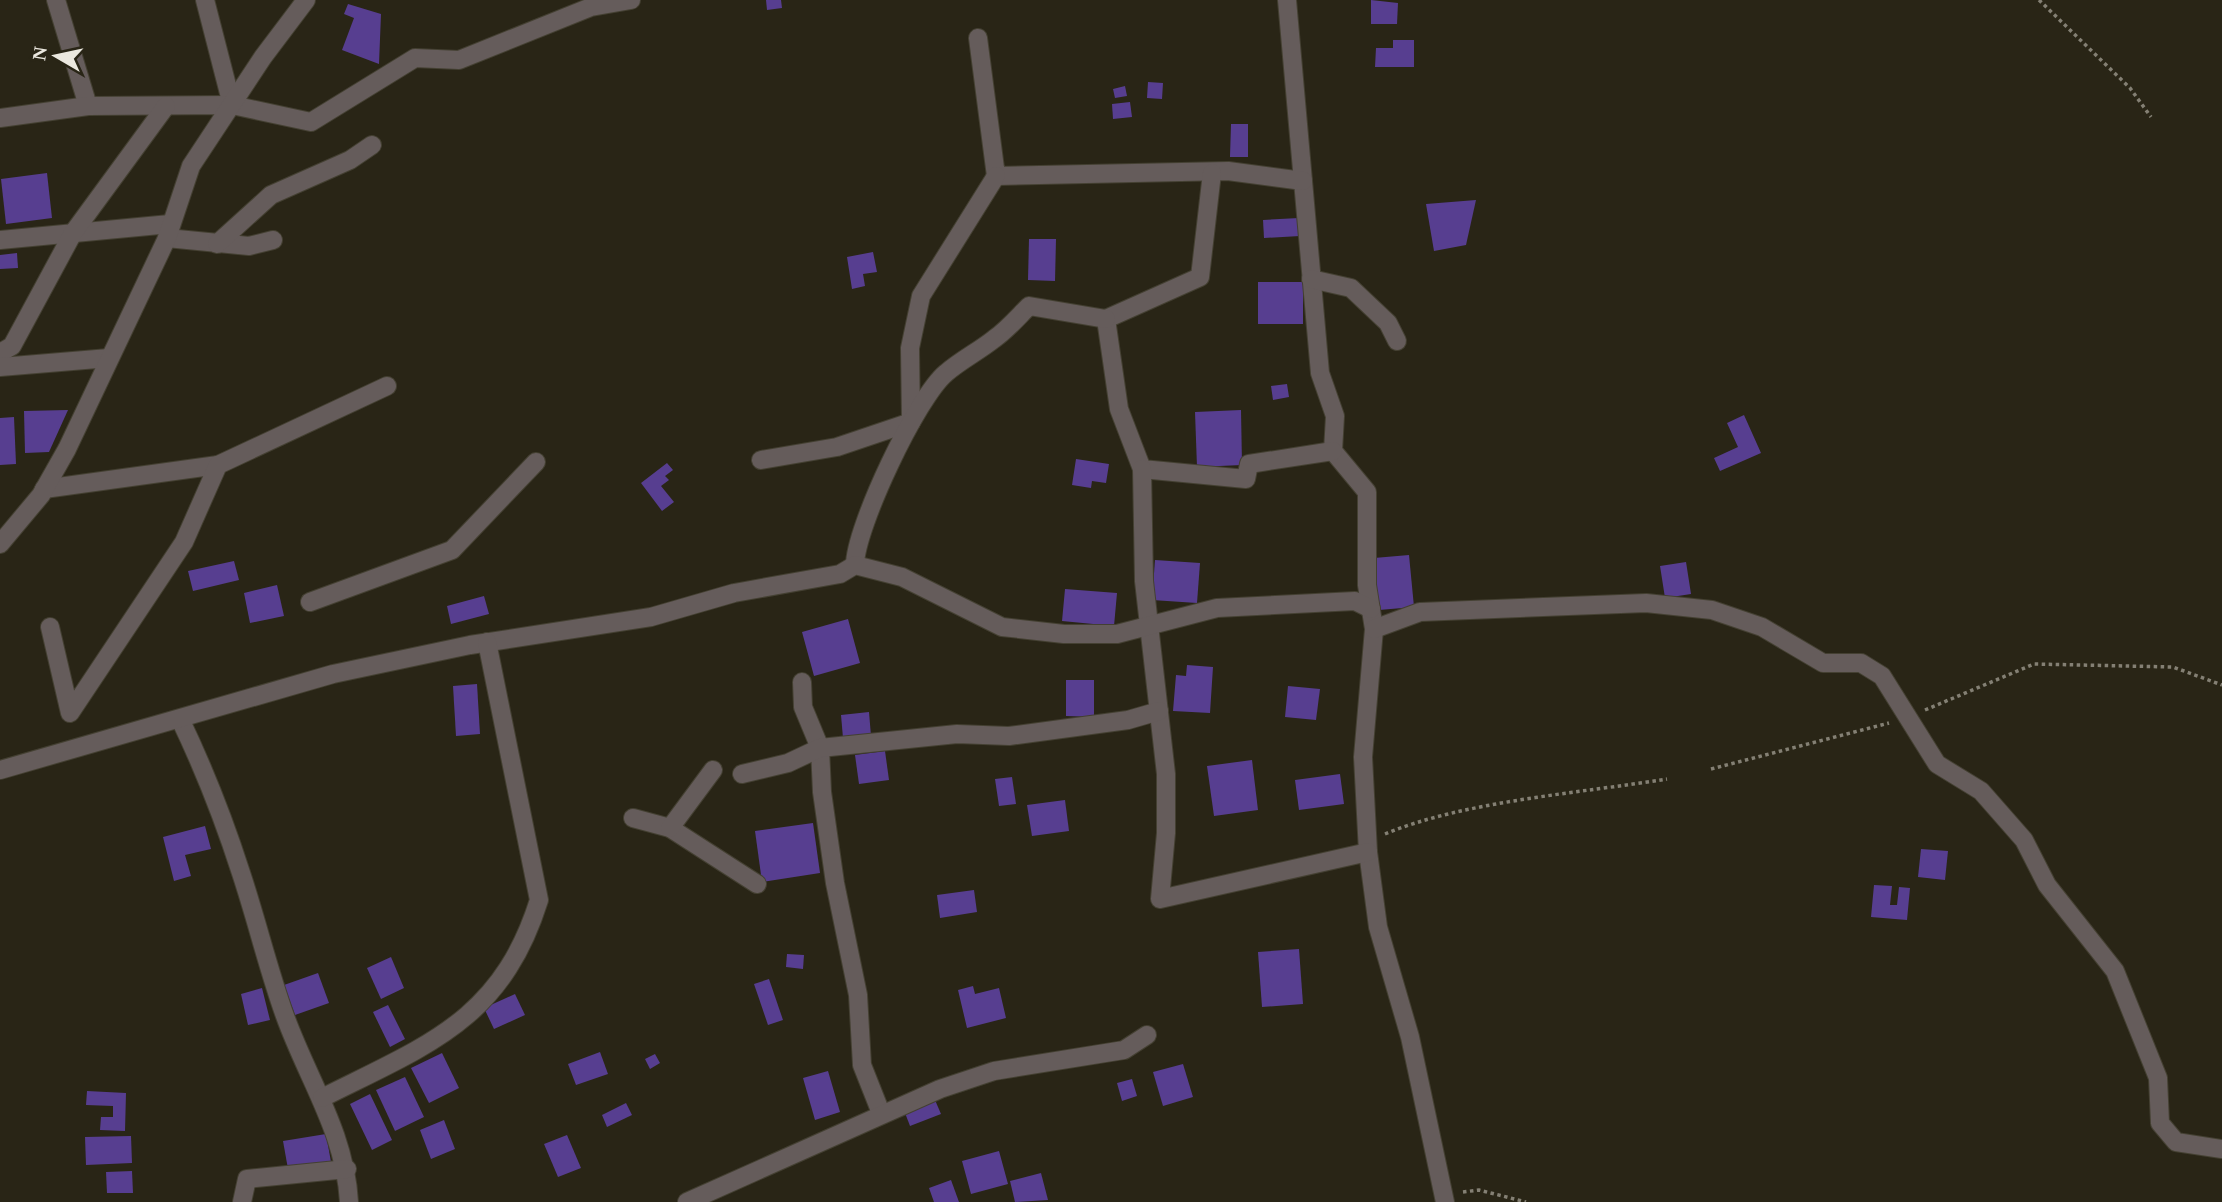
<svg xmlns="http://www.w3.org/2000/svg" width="2222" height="1202" font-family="'Times New Roman',serif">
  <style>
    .building { fill: #573e90 }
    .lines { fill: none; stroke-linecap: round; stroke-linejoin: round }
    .street-casing { stroke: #444032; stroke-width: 20 }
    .path { stroke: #848074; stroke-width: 3.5; stroke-dasharray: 3.5 3.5; stroke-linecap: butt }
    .street { stroke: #655c5b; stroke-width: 18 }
  </style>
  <rect width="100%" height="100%" fill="#292516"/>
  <g class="building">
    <polygon points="766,0 781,0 782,8 767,10"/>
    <polygon points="1371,0 1398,3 1397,24 1371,24"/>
    <polygon points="348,4 381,14 379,64 342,50 354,18 344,14"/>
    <polygon points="1393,40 1414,40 1414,67 1375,67 1376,48 1393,48"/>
    <polygon points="1148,82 1163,83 1162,99 1147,98"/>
    <polygon points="1125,86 1127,96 1115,98 1113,89"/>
    <polygon points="1130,102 1132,117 1113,119 1112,104"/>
    <polygon points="1231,124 1248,124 1248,157 1230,157"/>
    <polygon points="47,173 52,218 6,224 1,179"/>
    <polygon points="1476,200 1466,245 1434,251 1426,204"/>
    <polygon points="1299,218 1300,236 1264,238 1263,220"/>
    <polygon points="1029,239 1056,239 1055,281 1028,280"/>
    <polygon points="873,252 877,272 863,274 865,286 852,289 847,257"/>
    <polygon points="17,253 18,268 0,269 0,255"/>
    <rect x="1258" y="282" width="45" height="42"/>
    <polygon points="1287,384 1289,397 1273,400 1271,386"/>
    <polygon points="68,410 49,452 25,453 24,411"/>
    <polygon points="1241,410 1242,465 1197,467 1195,412"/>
    <polygon points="1744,415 1761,453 1720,471 1714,458 1738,447 1727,423"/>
    <polygon points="14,417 16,464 0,465 0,418"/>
    <polygon points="1076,459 1109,464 1106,483 1092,481 1091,488 1072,485"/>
    <polygon points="667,463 673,470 665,476 669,480 661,486 674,502 662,511 641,483"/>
    <polygon points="1409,555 1414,607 1379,610 1374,558"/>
    <polygon points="1155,560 1200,563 1197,603 1152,600"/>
    <polygon points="234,561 239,580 193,591 188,571"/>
    <polygon points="1686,562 1691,594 1665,598 1660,566"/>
    <polygon points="277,585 284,616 250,623 244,593"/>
    <polygon points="1065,589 1117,593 1114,626 1062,621"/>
    <polygon points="484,596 489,614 451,624 447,606"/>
    <polygon points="848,619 860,663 814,676 802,632"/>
    <polygon points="1187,665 1213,667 1210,713 1173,711 1176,675 1186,676"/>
    <polygon points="1066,680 1094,680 1094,717 1066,716"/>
    <polygon points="477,684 480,734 456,736 453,686"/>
    <polygon points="1288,686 1320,689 1316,720 1285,717"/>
    <polygon points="869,712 871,736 843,738 841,715"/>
    <polygon points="885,751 889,780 859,784 855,755"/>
    <polygon points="1252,760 1258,810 1214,816 1207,766"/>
    <polygon points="1340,774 1344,804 1299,810 1295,780"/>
    <polygon points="1012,777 1016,804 999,806 995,779"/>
    <polygon points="1065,800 1069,831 1032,836 1027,805"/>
    <polygon points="813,823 820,873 762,882 755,831"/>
    <polygon points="205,826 211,849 185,855 191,876 174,881 163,837"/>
    <polygon points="1921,849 1948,851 1945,880 1918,877"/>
    <polygon points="1874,885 1892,886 1890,905 1897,905 1899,887 1910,888 1907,920 1871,917"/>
    <polygon points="974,890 977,912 940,918 937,895"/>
    <polygon points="1299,949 1303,1004 1262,1007 1258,952"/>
    <polygon points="787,954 804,955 803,969 786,967"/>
    <polygon points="391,957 404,988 381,999 367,968"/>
    <polygon points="318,973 329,1003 295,1015 284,985"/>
    <polygon points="769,979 783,1020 768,1025 754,984"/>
    <polygon points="973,986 975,994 999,988 1006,1018 967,1028 958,990"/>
    <polygon points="262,988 270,1020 248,1025 241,994"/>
    <polygon points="515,994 525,1015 494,1029 484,1008"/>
    <polygon points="388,1005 405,1039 390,1047 373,1012"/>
    <polygon points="600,1052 608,1074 576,1085 568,1064"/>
    <polygon points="442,1053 459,1088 429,1103 411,1068"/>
    <polygon points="655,1054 660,1063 650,1069 645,1059"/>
    <polygon points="1183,1064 1193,1097 1163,1106 1153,1072"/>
    <polygon points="828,1071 840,1112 815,1120 803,1078"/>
    <polygon points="405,1077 424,1117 395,1131 376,1090"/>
    <polygon points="1132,1079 1137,1096 1122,1101 1117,1083"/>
    <polygon points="87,1091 126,1093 125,1131 100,1130 101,1117 113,1117 113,1106 86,1105"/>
    <polygon points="932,1093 941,1114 910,1126 902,1105"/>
    <polygon points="370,1094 392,1140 372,1150 350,1104"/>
    <polygon points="626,1103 632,1115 607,1127 602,1115"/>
    <polygon points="444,1120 455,1149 431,1159 420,1130"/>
    <polygon points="326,1134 331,1162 288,1169 283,1141"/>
    <polygon points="567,1135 581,1168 558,1177 544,1144"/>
    <polygon points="131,1136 132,1163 86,1165 85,1137"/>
    <polygon points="999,1151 1008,1184 971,1194 962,1161"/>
    <polygon points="132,1171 133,1193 107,1193 106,1172"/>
    <polygon points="1041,1173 1048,1200 1015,1202 1010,1181"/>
    <polygon points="951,1180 959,1202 934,1202 929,1188"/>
  </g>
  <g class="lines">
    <defs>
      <g id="street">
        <polyline points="56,0 88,106"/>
        <polyline points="205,0 232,105"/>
        <polyline points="1287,0 1320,373 1335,416 1333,451 1367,492 1367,585 1374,629 1363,757 1368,852 1378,927 1410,1037 1445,1202"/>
        <polyline points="978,38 996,176 1228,171 1303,181"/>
        <polyline points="0,118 88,106 232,105 311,122 415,58 459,60 591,7 631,0"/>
        <polyline points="1212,173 1200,277 1106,319 1119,409 1142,469 1246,479 1249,464 1333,451"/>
        <polyline points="167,238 249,246 273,240"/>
        <polyline points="0,240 170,224"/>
        <polyline points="217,244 271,195 350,160 372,145"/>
        <polyline points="1311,279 1351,288 1388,323 1397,341"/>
        <polyline points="0,353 12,346 73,233 166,106"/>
        <polyline points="0,367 109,358"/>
        <polyline points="761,460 837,447 911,422 910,348 921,296 996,176"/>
        <polyline points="1142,469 1144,581 1166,774 1166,833 1160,899 1368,852"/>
        <polyline points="44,489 218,465"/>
        <polyline points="0,544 41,495 67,449 167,238 191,166 263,57 306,0"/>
        <path d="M855,565C855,528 917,397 946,373C961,360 979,351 994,339C1007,330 1018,317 1029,306L1106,319"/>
        <polyline points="310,602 452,550 536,462"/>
        <polyline points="50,627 70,713 184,542 218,465 387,386"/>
        <polyline points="1374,629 1420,612 1646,603 1712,610 1762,627 1823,663 1861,663 1882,676 1937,764 1981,791 2024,840 2047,885 2115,971 2158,1078 2160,1123 2176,1142 2222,1149"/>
        <polyline points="802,682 803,707 820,748 822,792 835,883 858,995 862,1065 881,1113"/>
        <path d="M180,719C204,769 224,820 241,873C257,921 268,969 285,1016C308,1080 345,1132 349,1202"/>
        <polyline points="0,770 333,674 470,645 651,617 734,593 840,574 855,565 902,577 1002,627 1064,634 1117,634 1217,608 1355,601 1371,609"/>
        <polyline points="742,774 788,763 820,748 957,734 1009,736 1128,720 1159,711"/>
        <polyline points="633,818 670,828 757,884"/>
        <polyline points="670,828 713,770"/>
        <path d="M322,1098C427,1045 501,1021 539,900L487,642"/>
        <polyline points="242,1202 247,1179 347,1169"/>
        <polyline points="687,1202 940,1089 994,1071 1124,1050 1147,1035"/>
      </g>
    </defs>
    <use href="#street" class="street-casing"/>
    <g class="path">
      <polyline points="2039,0 2130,88 2151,117"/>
      <polyline points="1925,710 2034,664 2173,667 2222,685"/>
      <polyline points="1711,769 1889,723"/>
      <path d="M1385,834C1464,801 1581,793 1667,779"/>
      <polyline points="1463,1192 1479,1190 1526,1202"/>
    </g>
    <use href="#street" class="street"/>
  </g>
  <g transform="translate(56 56) rotate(279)" stroke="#292516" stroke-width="5" paint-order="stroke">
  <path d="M0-5L12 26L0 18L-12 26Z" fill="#ebe8df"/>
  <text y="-10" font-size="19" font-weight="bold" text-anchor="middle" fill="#ebe8df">N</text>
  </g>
</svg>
